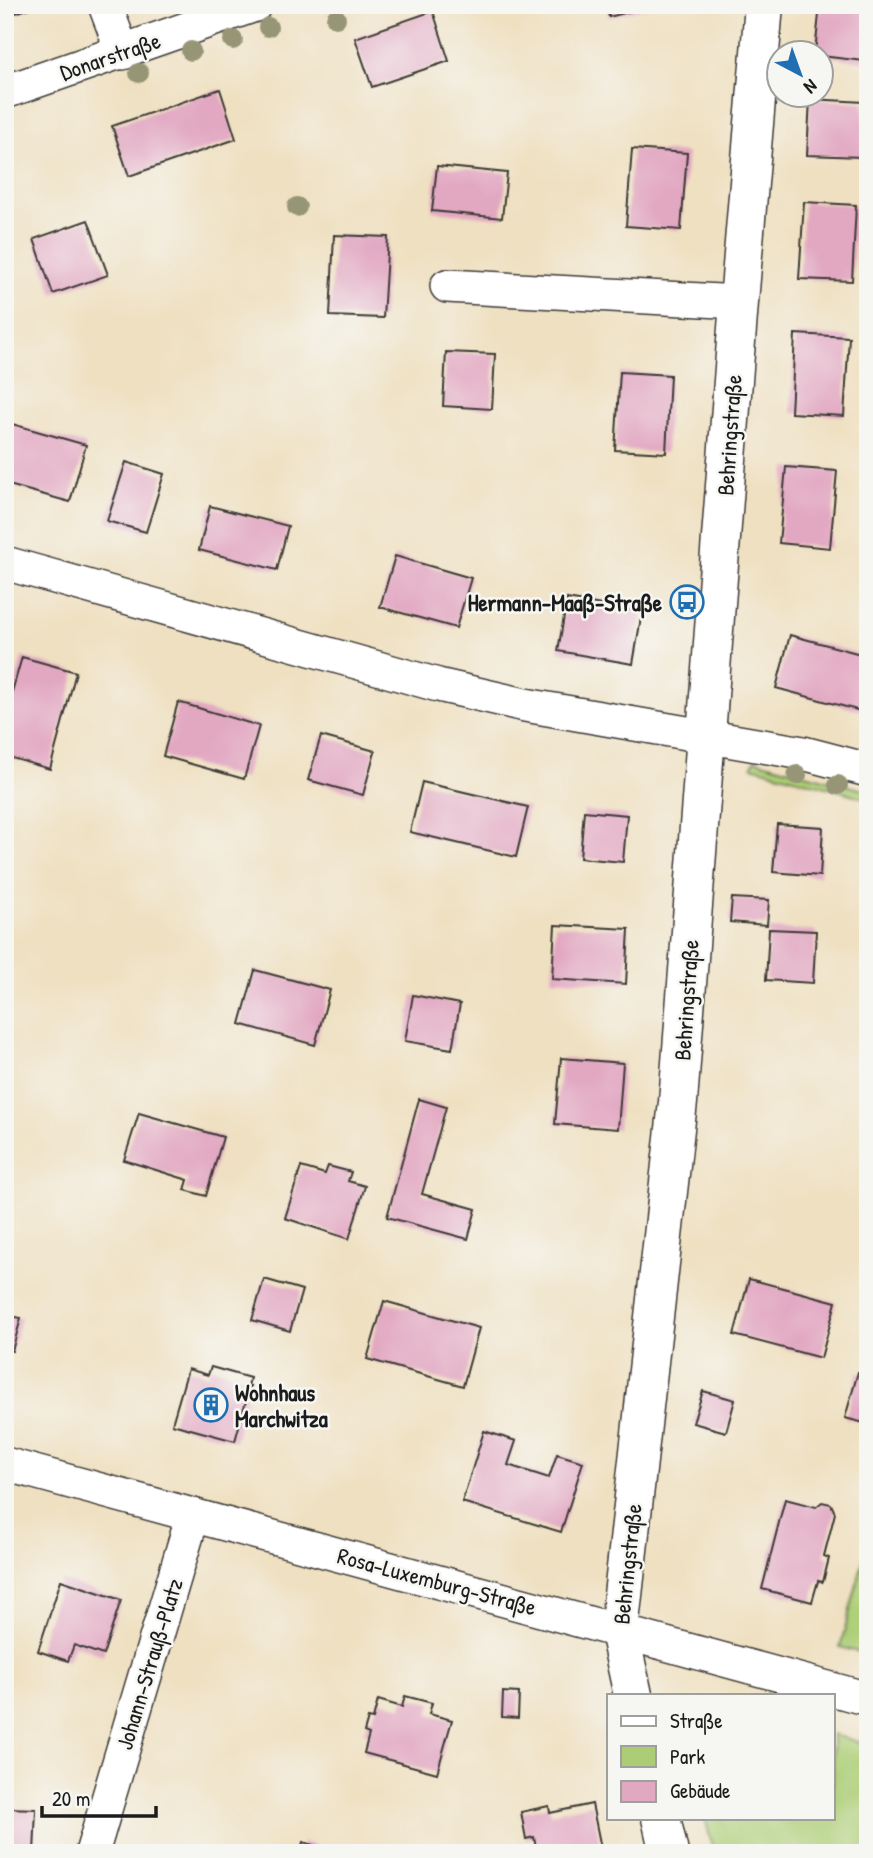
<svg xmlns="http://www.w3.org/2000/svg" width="873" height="1858" font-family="'Patrick Hand',sans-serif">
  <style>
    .green { fill: #accd75; stroke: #647448; stroke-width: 2 }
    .building { fill: #e2a8c2 }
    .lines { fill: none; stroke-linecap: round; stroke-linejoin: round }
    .street-casing { stroke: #3c3935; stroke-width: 36 }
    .secondary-casing { stroke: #3c3935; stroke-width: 41 }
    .street { stroke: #fff; stroke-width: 33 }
    .secondary { stroke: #fff; stroke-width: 38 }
    .tree { fill: #969677 }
    .labels { text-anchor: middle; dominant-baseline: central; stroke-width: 5; stroke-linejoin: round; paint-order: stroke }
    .street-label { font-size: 23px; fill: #1c1c1c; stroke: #f6f6f2 }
    .poi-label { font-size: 23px; font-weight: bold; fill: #1c1c1c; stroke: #f6f6f2; text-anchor: end }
  </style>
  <rect width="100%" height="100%" fill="#f6f6f2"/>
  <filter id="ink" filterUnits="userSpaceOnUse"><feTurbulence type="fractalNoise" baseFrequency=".0143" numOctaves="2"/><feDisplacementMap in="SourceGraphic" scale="14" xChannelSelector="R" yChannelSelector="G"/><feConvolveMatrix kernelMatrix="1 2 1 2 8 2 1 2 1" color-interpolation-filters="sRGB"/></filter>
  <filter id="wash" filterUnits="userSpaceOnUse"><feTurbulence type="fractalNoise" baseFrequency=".00686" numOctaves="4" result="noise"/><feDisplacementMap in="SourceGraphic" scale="28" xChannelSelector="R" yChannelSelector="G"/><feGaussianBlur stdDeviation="1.57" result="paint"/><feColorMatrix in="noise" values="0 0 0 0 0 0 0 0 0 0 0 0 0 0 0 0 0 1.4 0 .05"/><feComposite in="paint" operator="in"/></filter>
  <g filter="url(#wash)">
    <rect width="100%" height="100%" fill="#efe0c1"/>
    <g class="green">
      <polygon points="755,760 868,791 868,799 752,766"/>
      <polygon points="868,1543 868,1655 840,1647"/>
      <polygon points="833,1735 868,1744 868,1853 714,1853 705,1818 833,1818"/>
    </g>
    <g id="blocks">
      <g class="building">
        <polygon points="7,5 36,5 36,6 10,15"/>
        <polygon points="606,5 651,5 651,6 609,17"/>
        <polygon points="820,5 868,5 864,61 821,56 821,52 815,52"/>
        <polygon points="433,11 449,61 372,87 355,38"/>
        <polygon points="220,89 236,139 129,176 112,126"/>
        <polygon points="810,99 864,102 862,157 807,155"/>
        <polygon points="632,149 687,153 681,230 626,226"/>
        <polygon points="437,166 507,173 502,218 432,211"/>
        <polygon points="804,202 856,205 852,281 799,279"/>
        <polygon points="88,220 108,275 53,294 34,239"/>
        <polygon points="334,235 388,237 383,318 330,316"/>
        <polygon points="795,334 849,337 844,416 791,413"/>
        <polygon points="446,352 495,354 492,409 443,406"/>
        <polygon points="620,372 670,375 666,453 615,450"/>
        <polygon points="5,422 86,445 70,502 5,484"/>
        <polygon points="126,462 164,474 146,532 107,521"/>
        <polygon points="786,467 837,471 830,548 779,543"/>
        <polygon points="210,506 288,526 277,570 199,550"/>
        <polygon points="395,556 471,578 456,628 380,607"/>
        <polygon points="567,599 642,612 633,664 558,651"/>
        <polygon points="790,635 868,656 868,713 776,688"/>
        <polygon points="22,657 76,672 50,769 5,756 5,716"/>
        <polygon points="178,702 259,726 244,779 163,756"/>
        <polygon points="321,736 375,751 363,795 308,780"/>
        <polygon points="422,782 528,807 516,857 410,832"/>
        <polygon points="584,811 627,815 623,862 580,858"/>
        <polygon points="777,824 823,827 820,876 773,872"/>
        <polygon points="732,898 769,900 767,925 730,922"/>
        <polygon points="555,925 629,929 626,984 552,979"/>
        <polygon points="769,929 816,931 813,983 766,980"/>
        <polygon points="255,970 330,990 315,1045 240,1024"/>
        <polygon points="413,995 460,1004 452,1049 405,1041"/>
        <polygon points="561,1058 623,1063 618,1129 555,1124"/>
        <polygon points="419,1099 446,1107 422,1194 476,1209 468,1239 387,1217"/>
        <polygon points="139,1113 223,1137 206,1196 185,1190 188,1180 124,1160"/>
        <polygon points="328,1166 351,1172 348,1181 365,1186 349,1239 285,1218 301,1167 325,1174"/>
        <polygon points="264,1279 302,1290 290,1331 252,1320"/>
        <polygon points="749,1279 836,1302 821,1358 734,1335"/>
        <polygon points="384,1301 479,1328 463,1386 367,1359"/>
        <polygon points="5,1315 21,1318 12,1351 5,1349"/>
        <polygon points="211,1367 250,1378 248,1386 250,1386 235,1441 172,1424 188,1369 208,1375"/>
        <polygon points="858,1372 868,1375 868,1424 845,1418"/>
        <polygon points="703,1391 735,1400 726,1432 693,1423"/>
        <polygon points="484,1431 516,1441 508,1465 549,1478 557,1454 583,1462 561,1532 462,1502"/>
        <polygon points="867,1439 868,1439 868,1468 860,1466"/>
        <polygon points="785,1499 816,1507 822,1502 831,1504 835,1513 824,1556 829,1558 823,1582 818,1581 812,1602 762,1589"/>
        <polygon points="61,1580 121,1600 103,1655 74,1645 68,1661 38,1651"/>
        <polygon points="503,1692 519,1693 518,1718 502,1717"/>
        <polygon points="405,1696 432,1703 429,1714 452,1720 437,1773 364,1753 369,1734 364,1732 368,1718 373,1719 378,1700 402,1707"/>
        <polygon points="592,1804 602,1853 537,1853 534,1837 526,1839 521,1812 549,1806 550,1813"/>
        <polygon points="5,1808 36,1809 34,1853 5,1853"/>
        <polygon points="303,1842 336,1852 336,1853 300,1853"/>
        <polygon points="795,1845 814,1851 814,1853 793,1853"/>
      </g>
    </g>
  </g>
  <g filter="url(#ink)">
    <use href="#blocks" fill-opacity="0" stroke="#3c3935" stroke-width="2"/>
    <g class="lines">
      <defs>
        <g id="street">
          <polyline points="105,5 123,53"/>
          <polyline points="5,92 255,5"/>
          <polyline points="447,286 739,302"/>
          <polyline points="5,563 438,685 525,705 803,753 868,770"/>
          <polyline points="5,1464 868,1699"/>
          <polyline points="92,1853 193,1515"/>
        </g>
        <g id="secondary">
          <polyline points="633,1695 619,1631 678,1102 739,302 764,5"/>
          <polyline points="661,1818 669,1853"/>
        </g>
      </defs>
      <use href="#street" class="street-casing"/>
      <use href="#secondary" class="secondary-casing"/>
      <use href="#street" class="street"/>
      <use href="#secondary" class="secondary"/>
    </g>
    <g class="tree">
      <circle cx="336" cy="18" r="10"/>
      <circle cx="268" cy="27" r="10"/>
      <circle cx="233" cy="40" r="10"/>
      <circle cx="191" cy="51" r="10"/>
      <circle cx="139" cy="73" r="10"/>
      <circle cx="297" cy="207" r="10"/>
      <circle cx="797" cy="775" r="10"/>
      <circle cx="838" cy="785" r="10"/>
    </g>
  </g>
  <defs>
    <symbol id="bus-ring" viewBox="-11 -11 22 22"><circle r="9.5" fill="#f6f6f2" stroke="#1f6fb2" stroke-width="1.5"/><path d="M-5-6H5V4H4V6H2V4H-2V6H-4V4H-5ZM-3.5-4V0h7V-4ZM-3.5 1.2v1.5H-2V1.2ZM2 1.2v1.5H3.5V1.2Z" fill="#1f6fb2"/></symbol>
    <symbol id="building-ring" viewBox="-11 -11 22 22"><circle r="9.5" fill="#f6f6f2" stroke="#1f6fb2" stroke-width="1.5"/><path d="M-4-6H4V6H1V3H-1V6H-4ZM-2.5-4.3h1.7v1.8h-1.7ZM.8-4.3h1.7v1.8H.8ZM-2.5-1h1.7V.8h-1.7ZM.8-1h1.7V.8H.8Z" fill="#1f6fb2"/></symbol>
  </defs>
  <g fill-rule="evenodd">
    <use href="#bus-ring" x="668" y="583" width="38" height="38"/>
    <use href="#building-ring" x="192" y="1386" width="38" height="38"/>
  </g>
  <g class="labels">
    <g class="street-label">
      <text transform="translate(110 56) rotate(-19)">Donarstraße</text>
      <text transform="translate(729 435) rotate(-86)">Behringstraße</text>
      <text transform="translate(686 1000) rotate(-86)">Behringstraße</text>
      <text transform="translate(627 1564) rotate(-84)">Behringstraße</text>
      <text transform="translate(437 1581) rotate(15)">Rosa-Luxemburg-Straße</text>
      <text transform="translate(149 1664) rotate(-73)">Johann-Strauß-Platz</text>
    </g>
    <g class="poi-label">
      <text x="662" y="602">Hermann-Maaß-Straße</text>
      <text x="235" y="1392" text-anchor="start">Wohnhaus<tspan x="235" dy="26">Marchwitza</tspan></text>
    </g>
  </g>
  <rect width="873" height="1858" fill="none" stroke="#f6f6f2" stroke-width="28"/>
  <rect x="607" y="1694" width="228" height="126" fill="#f6f6f2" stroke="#9f9f9c" stroke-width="2"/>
  <rect x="621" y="1716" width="35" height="10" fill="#ffffff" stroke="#9f9f9c" stroke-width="2"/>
  <text x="670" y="1728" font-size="21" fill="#1c1c1c">Straße</text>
  <rect x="621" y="1746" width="35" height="21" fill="#accd75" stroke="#9f9f9c" stroke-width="2"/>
  <text x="670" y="1764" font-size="21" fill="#1c1c1c">Park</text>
  <rect x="621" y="1781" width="35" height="21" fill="#e2a8c2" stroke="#9f9f9c" stroke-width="2"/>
  <text x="670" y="1798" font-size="21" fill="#1c1c1c">Gebäude</text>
  <g transform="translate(800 74) rotate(139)"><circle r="33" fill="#f6f6f2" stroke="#9f9f9c" stroke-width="2"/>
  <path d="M0-5L12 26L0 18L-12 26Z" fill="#1f6fb2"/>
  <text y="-10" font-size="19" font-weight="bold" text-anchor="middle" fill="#1c1c1c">N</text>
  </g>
  <path d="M42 1806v10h114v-10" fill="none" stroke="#1c1c1c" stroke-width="3.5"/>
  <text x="52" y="1806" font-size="21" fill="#1c1c1c" stroke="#f6f6f2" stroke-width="5" paint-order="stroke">20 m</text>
</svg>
